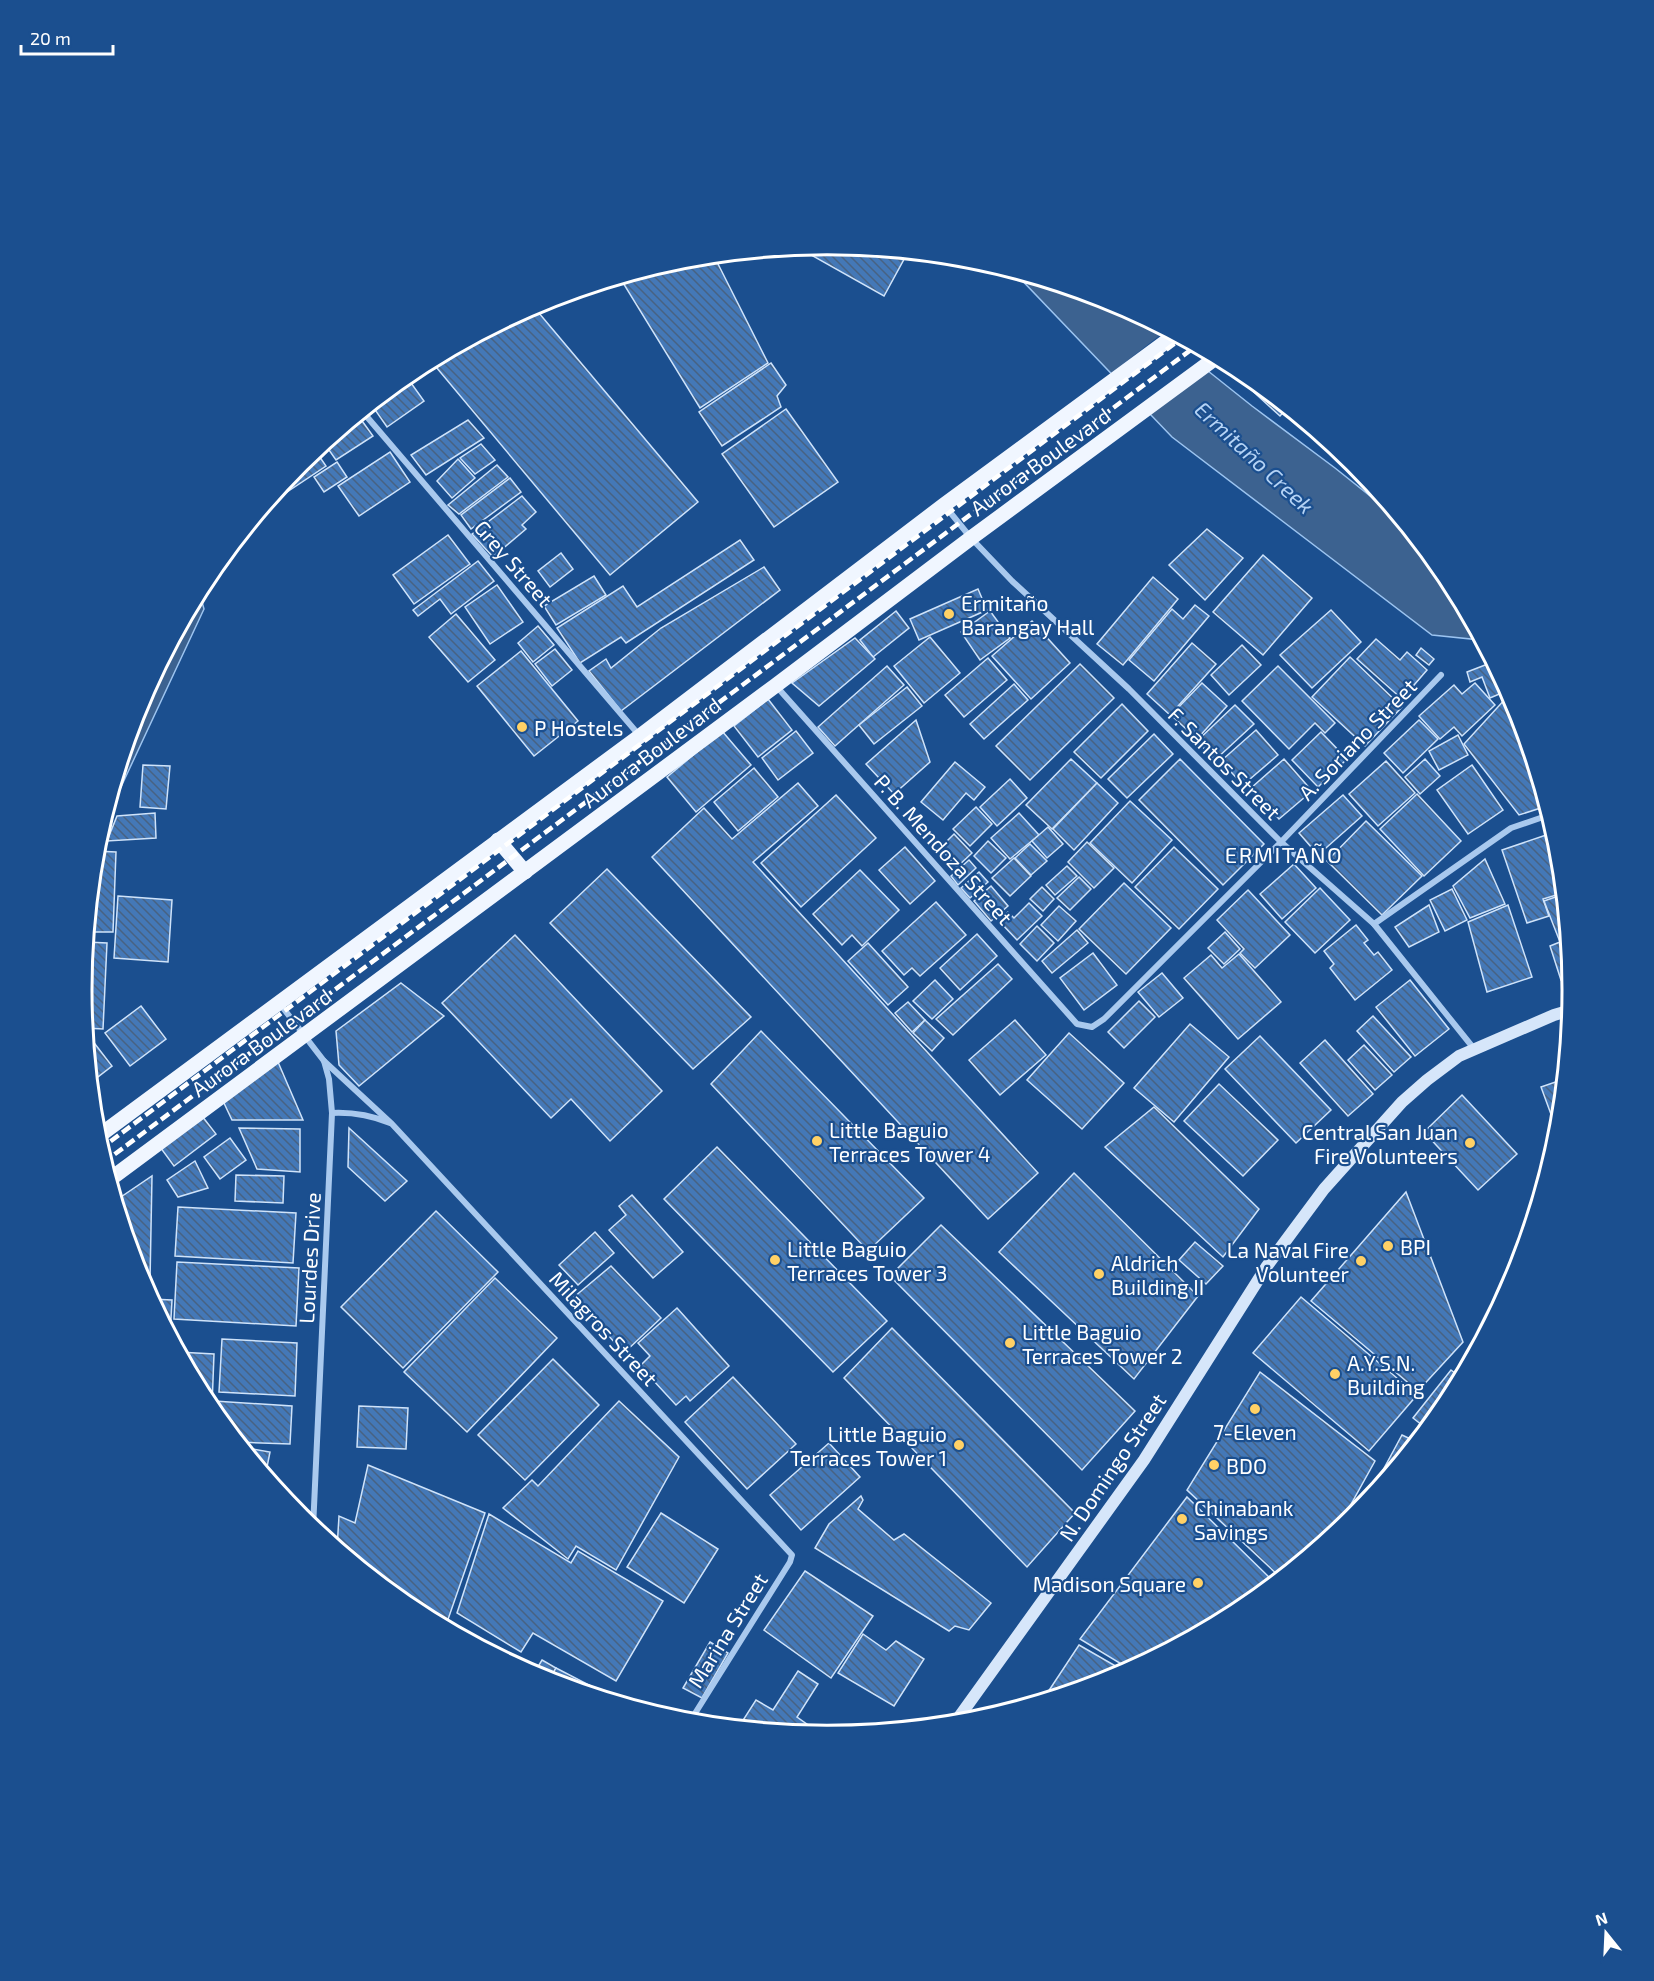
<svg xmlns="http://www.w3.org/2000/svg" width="1654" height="1981" font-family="'Exo 2',sans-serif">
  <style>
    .water { fill: #3c6290; stroke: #9cc4f0; stroke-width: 1.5 }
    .pier { fill: #1b4f8f }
    .building { fill: url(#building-back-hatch); stroke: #cfe3fa; stroke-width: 1.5 }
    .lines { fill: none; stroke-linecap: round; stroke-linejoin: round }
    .minor { stroke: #a9c9ee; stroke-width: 6 }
    .secondary { stroke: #d6e6fa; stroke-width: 12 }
    .primary { stroke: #f0f6ff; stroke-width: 15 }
    .rail { stroke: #fff; stroke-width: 4.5; stroke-dasharray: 10 4.5; stroke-linecap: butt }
    .poi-dot { fill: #ffd166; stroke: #1b4f8f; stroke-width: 2 }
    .labels { text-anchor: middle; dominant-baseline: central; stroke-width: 4.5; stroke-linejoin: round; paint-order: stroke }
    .street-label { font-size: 21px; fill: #fff; stroke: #1b4f8f }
    .poi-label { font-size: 21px; fill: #fff; stroke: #1b4f8f; text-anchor: start }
    .water-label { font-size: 22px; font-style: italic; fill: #b5d3f5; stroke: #1b4f8f }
    .neighbourhood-label { font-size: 22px; letter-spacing: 1.5px; fill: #fff; stroke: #1b4f8f }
    .rim { fill: none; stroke: #fff; stroke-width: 3 }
  </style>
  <defs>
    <pattern id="building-back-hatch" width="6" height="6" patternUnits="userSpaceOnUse" patternTransform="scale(1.5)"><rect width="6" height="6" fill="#4478b7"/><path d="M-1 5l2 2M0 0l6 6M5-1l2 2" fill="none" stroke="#486282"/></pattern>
  </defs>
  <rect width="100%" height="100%" fill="#1b4f8f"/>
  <g class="water">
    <polygon points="1013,271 1113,301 1139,316 1252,406 1335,468 1404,523 1447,576 1481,640 1432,635 1172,437"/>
    <polygon points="199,591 204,609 99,834 138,705"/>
  </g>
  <polygon class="pier" points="1164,332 1207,366 1146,414 1109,375"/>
  <g class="building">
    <polygon points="827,245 908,252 884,296 797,247"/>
    <polygon points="714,256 768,363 700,408 620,278 682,259"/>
    <polygon points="533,306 698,502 610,575 431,361"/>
    <polygon points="771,363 786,385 777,396 781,407 722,446 699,412"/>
    <polygon points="1239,369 1287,408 1280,416 1234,374"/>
    <polygon points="406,376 424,401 387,427 371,404"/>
    <polygon points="786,409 838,482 774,527 722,454"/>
    <polygon points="360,418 373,436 336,460 324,443"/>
    <polygon points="468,420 484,438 426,475 411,455"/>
    <polygon points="481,444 495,460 475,474 460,458"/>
    <polygon points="315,450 326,466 287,492 282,484 300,463"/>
    <polygon points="390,452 410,482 359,516 338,486"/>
    <polygon points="458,459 475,478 452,498 437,481"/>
    <polygon points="337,462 347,477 324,492 314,477"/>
    <polygon points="497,465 508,477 459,514 448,505"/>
    <polygon points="510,478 521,492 471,529 461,515"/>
    <polygon points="522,496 536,512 522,525 526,529 493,557 472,534"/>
    <polygon points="1207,529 1243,558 1205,600 1169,565"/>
    <polygon points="448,535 470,564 414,604 393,575"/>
    <polygon points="740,540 754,560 626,643 621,637 580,663 557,628 623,586 637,607"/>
    <polygon points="561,553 573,569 550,587 538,571"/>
    <polygon points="1263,555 1312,598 1263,655 1213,612"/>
    <polygon points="478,561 494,581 451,614 440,599 418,616 413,610"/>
    <polygon points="764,567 780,590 621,711 589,671 606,659 611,668 661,628"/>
    <polygon points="594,576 606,595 556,625 544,606"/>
    <polygon points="1153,577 1178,599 1123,665 1097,644"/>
    <polygon points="497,585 523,622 490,644 465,607"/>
    <polygon points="978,589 987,610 919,640 910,619"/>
    <polygon points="1195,605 1209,616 1154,681 1129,660 1172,609 1183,619"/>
    <polygon points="1331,610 1361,642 1312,688 1280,655"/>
    <polygon points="896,611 909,628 873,657 860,640"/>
    <polygon points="990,611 1010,638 980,660 961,632"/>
    <polygon points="456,614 495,660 468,682 429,637"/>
    <polygon points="1032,621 1070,663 1031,699 992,656"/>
    <polygon points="538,626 554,645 533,662 518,643"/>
    <polygon points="930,637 960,673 924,703 894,666"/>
    <polygon points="855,638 875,659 819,706 792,683"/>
    <polygon points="1376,639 1400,660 1407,652 1427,670 1402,699 1357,659"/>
    <polygon points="1192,643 1216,664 1170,715 1147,694"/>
    <polygon points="1242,645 1261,665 1229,695 1211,675"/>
    <polygon points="1421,648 1434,659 1429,665 1416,655"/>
    <polygon points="555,649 572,670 552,686 535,664"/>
    <polygon points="521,651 578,721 534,756 477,686"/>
    <polygon points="1350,657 1402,707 1365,746 1312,697"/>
    <polygon points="988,658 1007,680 964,717 945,695"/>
    <polygon points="1493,662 1505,685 1502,686 1504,692 1490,698 1482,677 1470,682 1467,672"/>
    <polygon points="1080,664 1114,698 1030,780 996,746"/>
    <polygon points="887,666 904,685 835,746 818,727"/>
    <polygon points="1278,666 1335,723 1325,733 1315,723 1289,749 1242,701"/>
    <polygon points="1202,683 1227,706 1197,739 1171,715"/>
    <polygon points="1475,683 1495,705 1462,736 1454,727 1440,739 1419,716 1454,685 1462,694"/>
    <polygon points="1014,684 1028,700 984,739 970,724"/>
    <polygon points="907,687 922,706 874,744 859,725"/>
    <polygon points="1507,697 1527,740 1547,806 1519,815 1464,744"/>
    <polygon points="768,699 792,730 758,757 734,726"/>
    <polygon points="1122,704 1148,731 1101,778 1074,752"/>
    <polygon points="1235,705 1254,724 1215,760 1197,741"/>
    <polygon points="916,720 930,762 894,794 866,764"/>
    <polygon points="1419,720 1438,739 1403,773 1384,753"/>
    <polygon points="1256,730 1278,755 1243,785 1221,761"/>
    <polygon points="722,731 751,765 696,812 667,777"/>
    <polygon points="796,731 813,753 778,780 762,758"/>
    <polygon points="1321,732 1347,759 1318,787 1292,760"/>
    <polygon points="1154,734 1173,754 1127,798 1108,779"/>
    <polygon points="1458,735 1468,755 1439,770 1429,751"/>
    <polygon points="1071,759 1097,783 1052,829 1026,805"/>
    <polygon points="1180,759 1264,844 1223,885 1139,800"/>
    <polygon points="1284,759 1312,791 1279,819 1251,788"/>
    <polygon points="1425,759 1440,776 1420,794 1405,777"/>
    <polygon points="1386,761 1415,793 1378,826 1349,794"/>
    <polygon points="955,762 985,787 974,800 966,793 943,820 921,802"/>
    <polygon points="143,765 170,766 166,809 140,807"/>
    <polygon points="1472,765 1503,810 1468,834 1437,790"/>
    <polygon points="754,768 778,797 738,831 714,802"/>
    <polygon points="1010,779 1027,798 997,826 980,807"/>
    <polygon points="798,783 818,806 753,862 1038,1173 988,1219 652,857 704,808 732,839"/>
    <polygon points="1097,783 1118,803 1074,850 1053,829"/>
    <polygon points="1417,794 1461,841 1424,876 1380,829"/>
    <polygon points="836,795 876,838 801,907 761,863"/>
    <polygon points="1343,795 1362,816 1318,855 1299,833"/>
    <polygon points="1130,801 1172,840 1132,883 1090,843"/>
    <polygon points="976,807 992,824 970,846 953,829"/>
    <polygon points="155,813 156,838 107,841 117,816"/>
    <polygon points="1019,813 1039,835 1010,859 991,838"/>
    <polygon points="1366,821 1422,876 1382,915 1327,861"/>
    <polygon points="1048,827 1063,844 1047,858 1032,841"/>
    <polygon points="1555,832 1559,845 1563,893 1543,899 1549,916 1527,923 1502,850"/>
    <polygon points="954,834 972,853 957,867 940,848"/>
    <polygon points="988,841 1006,858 991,873 974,856"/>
    <polygon points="1087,842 1114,868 1094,888 1068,862"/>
    <polygon points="1030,844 1047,861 1031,875 1015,858"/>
    <polygon points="905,847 935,881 910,904 879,870"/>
    <polygon points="1174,847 1218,889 1179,929 1135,887"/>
    <polygon points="95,851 116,852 113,932 87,932"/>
    <polygon points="1014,858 1031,876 1010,896 992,878"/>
    <polygon points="1485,859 1505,904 1470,918 1453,886"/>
    <polygon points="969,860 976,868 958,885 951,876"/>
    <polygon points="1294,864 1316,888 1282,919 1260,894"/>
    <polygon points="1067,866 1077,876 1055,895 1046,885"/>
    <polygon points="607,869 751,1017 693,1069 550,923"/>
    <polygon points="860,870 899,910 862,946 852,935 842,945 813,914"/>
    <polygon points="979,872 988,882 970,898 961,888"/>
    <polygon points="1079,877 1091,889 1070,910 1057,898"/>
    <polygon points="1124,883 1171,928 1126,974 1079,929"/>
    <polygon points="991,886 1008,906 991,921 974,901"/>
    <polygon points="1042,887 1054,899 1043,911 1030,899"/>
    <polygon points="1320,888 1350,920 1315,953 1285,922"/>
    <polygon points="1452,889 1467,920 1445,931 1430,900"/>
    <polygon points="1248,890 1290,935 1255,968 1240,953 1244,949 1217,920"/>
    <polygon points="1564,894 1572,977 1561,980 1550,946 1560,942 1544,901"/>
    <polygon points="118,896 172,900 168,962 114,958"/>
    <polygon points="936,902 966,935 920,976 912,968 904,975 882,951"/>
    <polygon points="1029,903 1042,916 1017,940 999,921 1008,912 1014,918"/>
    <polygon points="1429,905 1439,932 1409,947 1395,927"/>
    <polygon points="1508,905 1532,977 1487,992 1468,922"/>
    <polygon points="1059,906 1076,921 1058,941 1041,925"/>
    <polygon points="1356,925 1368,940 1364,943 1374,955 1378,952 1392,970 1355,1000 1330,968 1334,964 1324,951"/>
    <polygon points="1037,926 1054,943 1037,961 1020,944"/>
    <polygon points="1077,930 1088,943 1052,973 1042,961"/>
    <polygon points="1225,932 1240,949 1224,964 1208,948"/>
    <polygon points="977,934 997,956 960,990 940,968"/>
    <polygon points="515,935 662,1091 610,1141 571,1099 551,1118 442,1003"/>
    <polygon points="86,942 107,943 103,1029 85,1028 81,990"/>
    <polygon points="868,943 908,987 888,1005 848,961"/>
    <polygon points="1093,953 1117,985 1084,1010 1060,978"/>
    <polygon points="1239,954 1281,1002 1238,1039 1184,978 1211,955 1222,968"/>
    <polygon points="998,964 1012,979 953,1035 936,1019"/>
    <polygon points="1162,973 1183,998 1159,1017 1138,992"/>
    <polygon points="935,980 953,999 932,1019 913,1001"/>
    <polygon points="1410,980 1449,1029 1415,1056 1376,1007"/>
    <polygon points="401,983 444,1016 359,1086 339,1065 336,1031"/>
    <polygon points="1139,1001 1155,1017 1124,1048 1108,1032"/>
    <polygon points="908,1002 925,1020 912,1032 895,1013"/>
    <polygon points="141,1006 166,1039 130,1066 105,1033"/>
    <polygon points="1373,1016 1411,1057 1394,1072 1357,1031"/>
    <polygon points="925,1020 944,1038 932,1051 913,1033"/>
    <polygon points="1015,1020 1046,1055 1000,1095 969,1060"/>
    <polygon points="1190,1024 1229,1057 1174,1122 1134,1088"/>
    <polygon points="85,1031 112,1066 90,1083"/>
    <polygon points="761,1031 924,1198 868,1251 711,1084"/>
    <polygon points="1069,1033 1124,1083 1082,1129 1027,1080"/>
    <polygon points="1260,1036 1331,1110 1296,1143 1225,1069"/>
    <polygon points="1325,1040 1373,1094 1348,1116 1300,1063"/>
    <polygon points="1364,1045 1392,1075 1375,1090 1348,1060"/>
    <polygon points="278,1062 303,1120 232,1120 223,1101"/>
    <polygon points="1564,1079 1559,1136 1541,1087"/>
    <polygon points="1219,1084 1278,1140 1243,1176 1184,1121"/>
    <polygon points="1462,1095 1517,1154 1478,1190 1424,1132"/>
    <polygon points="1154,1107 1259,1209 1223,1257 1105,1147"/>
    <polygon points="202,1116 216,1134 174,1166 160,1147"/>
    <polygon points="239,1128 300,1129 300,1172 257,1169"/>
    <polygon points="349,1128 407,1181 385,1201 348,1167"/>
    <polygon points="230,1138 246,1160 220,1179 204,1157"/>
    <polygon points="717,1147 887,1321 833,1372 664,1199"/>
    <polygon points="195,1161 208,1188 178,1197 167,1180"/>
    <polygon points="1074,1173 1198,1296 1134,1379 999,1252"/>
    <polygon points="236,1175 284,1176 283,1203 235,1201"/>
    <polygon points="152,1176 150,1281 142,1284 138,1276 115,1201"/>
    <polygon points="1406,1192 1463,1342 1418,1391 1311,1301"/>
    <polygon points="632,1195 683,1252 653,1278 609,1230 626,1215 619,1206"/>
    <polygon points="178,1207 296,1213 293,1263 175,1256"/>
    <polygon points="436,1211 498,1272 403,1368 341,1307"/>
    <polygon points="941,1225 1135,1411 1082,1470 890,1276"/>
    <polygon points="595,1232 614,1253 578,1285 559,1265"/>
    <polygon points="1195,1242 1223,1266 1206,1284 1179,1260"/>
    <polygon points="177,1262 299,1268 296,1326 174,1319"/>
    <polygon points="611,1266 661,1318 624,1353 574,1297"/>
    <polygon points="495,1278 557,1338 467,1432 404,1372"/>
    <polygon points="1301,1297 1417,1395 1369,1451 1253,1353"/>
    <polygon points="150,1299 172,1300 170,1336"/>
    <polygon points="677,1308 729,1366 690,1401 686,1396 676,1405 640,1366 650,1356 638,1343"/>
    <polygon points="892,1328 1075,1513 1027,1567 844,1378"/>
    <polygon points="222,1339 297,1343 295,1396 219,1392"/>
    <polygon points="178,1352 214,1354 212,1406 207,1405"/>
    <polygon points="553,1359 599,1405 525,1480 478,1435"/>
    <polygon points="1451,1370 1461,1378 1447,1405 1427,1429 1413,1418"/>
    <polygon points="1260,1372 1375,1461 1334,1535 1281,1578 1187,1490"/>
    <polygon points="733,1377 796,1444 747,1489 685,1422"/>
    <polygon points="214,1401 292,1406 290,1444 237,1442 214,1413"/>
    <polygon points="619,1401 679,1457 616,1570 576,1546 568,1559 503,1508 532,1480 538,1486"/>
    <polygon points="359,1406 408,1408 406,1449 357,1447"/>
    <polygon points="1402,1435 1417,1442 1362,1509"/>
    <polygon points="829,1443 860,1477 801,1530 770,1495"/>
    <polygon points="241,1447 270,1452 265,1477"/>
    <polygon points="368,1465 485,1513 445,1628 412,1611 337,1549 339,1516 355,1523"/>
    <polygon points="861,1496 863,1500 858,1509 894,1540 904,1534 991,1603 969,1630 955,1626 949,1631 815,1548 829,1524"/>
    <polygon points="1187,1497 1274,1582 1274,1584 1241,1611 1131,1670 1080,1639"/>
    <polygon points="661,1513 718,1549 684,1603 627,1567"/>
    <polygon points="489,1514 571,1563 578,1551 663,1601 616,1681 533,1633 521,1652 457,1613"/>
    <polygon points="805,1571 873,1616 831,1678 764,1630"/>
    <polygon points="863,1634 886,1650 896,1641 924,1659 894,1706 838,1673"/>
    <polygon points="710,1642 728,1653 702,1698 683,1688"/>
    <polygon points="1079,1645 1126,1672 1112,1680 1042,1701"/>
    <polygon points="542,1660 556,1668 548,1682 533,1675"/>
    <polygon points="556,1668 589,1685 585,1693 548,1682"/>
    <polygon points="798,1671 818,1684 797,1717 818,1732 816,1735 738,1728 756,1700 773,1710"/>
    <polygon points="589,1685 617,1702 617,1703 585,1693"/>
  </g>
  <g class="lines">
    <g class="minor">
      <polyline points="362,411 639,735"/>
      <polyline points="945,506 971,538 1012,581 1129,689 1281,842 1374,924 1475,1050"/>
      <polyline points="777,687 1077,1024 1092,1027 1104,1019 1281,842 1441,675"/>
      <polyline points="1374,924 1511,828 1549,815"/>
      <polyline points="280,1004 324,1061 329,1079 332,1113 313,1529"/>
      <polyline points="324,1061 392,1124 792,1555 790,1562 689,1723"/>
      <path d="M332,1113C353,1112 370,1115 390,1123"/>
    </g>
    <polyline class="secondary" points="954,1724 1144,1460 1267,1266 1324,1189 1402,1102 1427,1080 1459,1056 1554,1015 1571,1010"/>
    <g class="primary">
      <polyline points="498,840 525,872"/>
      <polyline points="96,1138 640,736 944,505 1175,335"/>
      <polyline points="109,1180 775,686 971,538 1217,357"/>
    </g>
    <g class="rail">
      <polyline points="99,1150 1182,338"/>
      <polyline points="103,1163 1196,346"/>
    </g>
  </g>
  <g class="poi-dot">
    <circle cx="949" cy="614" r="6"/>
    <circle cx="522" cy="727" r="6"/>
    <circle cx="817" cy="1141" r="6"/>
    <circle cx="1470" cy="1143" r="6"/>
    <circle cx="1388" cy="1246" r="6"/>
    <circle cx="775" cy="1260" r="6"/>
    <circle cx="1361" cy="1261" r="6"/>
    <circle cx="1099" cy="1274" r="6"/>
    <circle cx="1010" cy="1343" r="6"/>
    <circle cx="1335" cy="1374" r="6"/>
    <circle cx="1255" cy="1409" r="6"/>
    <circle cx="959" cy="1445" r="6"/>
    <circle cx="1214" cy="1465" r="6"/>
    <circle cx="1182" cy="1519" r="6"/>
    <circle cx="1198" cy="1583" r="6"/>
  </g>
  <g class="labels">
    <g class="street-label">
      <text transform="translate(1040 461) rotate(-36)">Aurora Boulevard</text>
      <text transform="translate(514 563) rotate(49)">Grey Street</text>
      <text transform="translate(1357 739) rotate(-46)">A. Soriano Street</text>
      <text transform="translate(651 752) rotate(-37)">Aurora Boulevard</text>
      <text transform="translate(1225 763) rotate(45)">F. Santos Street</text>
      <text transform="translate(944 849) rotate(48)">P. B. Mendoza Street</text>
      <text transform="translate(261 1042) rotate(-36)">Aurora Boulevard</text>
      <text transform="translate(309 1258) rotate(-87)">Lourdes Drive</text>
      <text transform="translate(604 1328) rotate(47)">Milagros Street</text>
      <text transform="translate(1112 1467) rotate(-56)">N. Domingo Street</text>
      <text transform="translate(727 1630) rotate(-58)">Marina Street</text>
    </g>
    <g class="poi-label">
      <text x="961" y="602">Ermitaño<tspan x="961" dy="24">Barangay Hall</tspan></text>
      <text x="534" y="727">P Hostels</text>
      <text x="829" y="1129">Little Baguio<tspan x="829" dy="24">Terraces Tower 4</tspan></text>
      <text x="1458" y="1131" text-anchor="end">Central San Juan<tspan x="1458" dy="24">Fire Volunteers</tspan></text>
      <text x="1400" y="1246">BPI</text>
      <text x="787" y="1248">Little Baguio<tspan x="787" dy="24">Terraces Tower 3</tspan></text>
      <text x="1349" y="1249" text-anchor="end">La Naval Fire<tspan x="1349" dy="24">Volunteer</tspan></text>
      <text x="1111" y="1262">Aldrich<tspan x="1111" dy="24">Building II</tspan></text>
      <text x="1022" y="1331">Little Baguio<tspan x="1022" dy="24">Terraces Tower 2</tspan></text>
      <text x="1347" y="1362">A.Y.S.N.<tspan x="1347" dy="24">Building</tspan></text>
      <text x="1255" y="1431" text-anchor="middle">7-Eleven</text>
      <text x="947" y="1433" text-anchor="end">Little Baguio<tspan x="947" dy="24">Terraces Tower 1</tspan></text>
      <text x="1226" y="1465">BDO</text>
      <text x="1194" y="1507">Chinabank<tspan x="1194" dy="24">Savings</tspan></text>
      <text x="1186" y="1583" text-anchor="end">Madison Square</text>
    </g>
    <g class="water-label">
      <text transform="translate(1255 457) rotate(43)">Ermitaño Creek</text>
    </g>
    <g class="neighbourhood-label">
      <text x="1284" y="854">ERMITAÑO</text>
    </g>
  </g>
  <path d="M0 0H1654V1981H0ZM92 990a735 735 0 1 1 1470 0a735 735 0 1 1-1470 0Z" fill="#1b4f8f" fill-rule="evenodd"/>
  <path class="rim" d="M92 990a735 735 0 1 1 1470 0a735 735 0 1 1-1470 0Z"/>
  <g transform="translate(1606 1933) rotate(342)" stroke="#1b4f8f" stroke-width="4.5" paint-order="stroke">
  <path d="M0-4.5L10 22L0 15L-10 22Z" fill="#ffffff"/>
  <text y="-9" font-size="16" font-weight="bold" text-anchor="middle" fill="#ffffff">N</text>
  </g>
  <path d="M21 45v9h92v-9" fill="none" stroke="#ffffff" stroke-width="3"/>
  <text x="30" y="45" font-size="18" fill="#ffffff" stroke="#1b4f8f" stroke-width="4.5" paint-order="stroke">20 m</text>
</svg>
